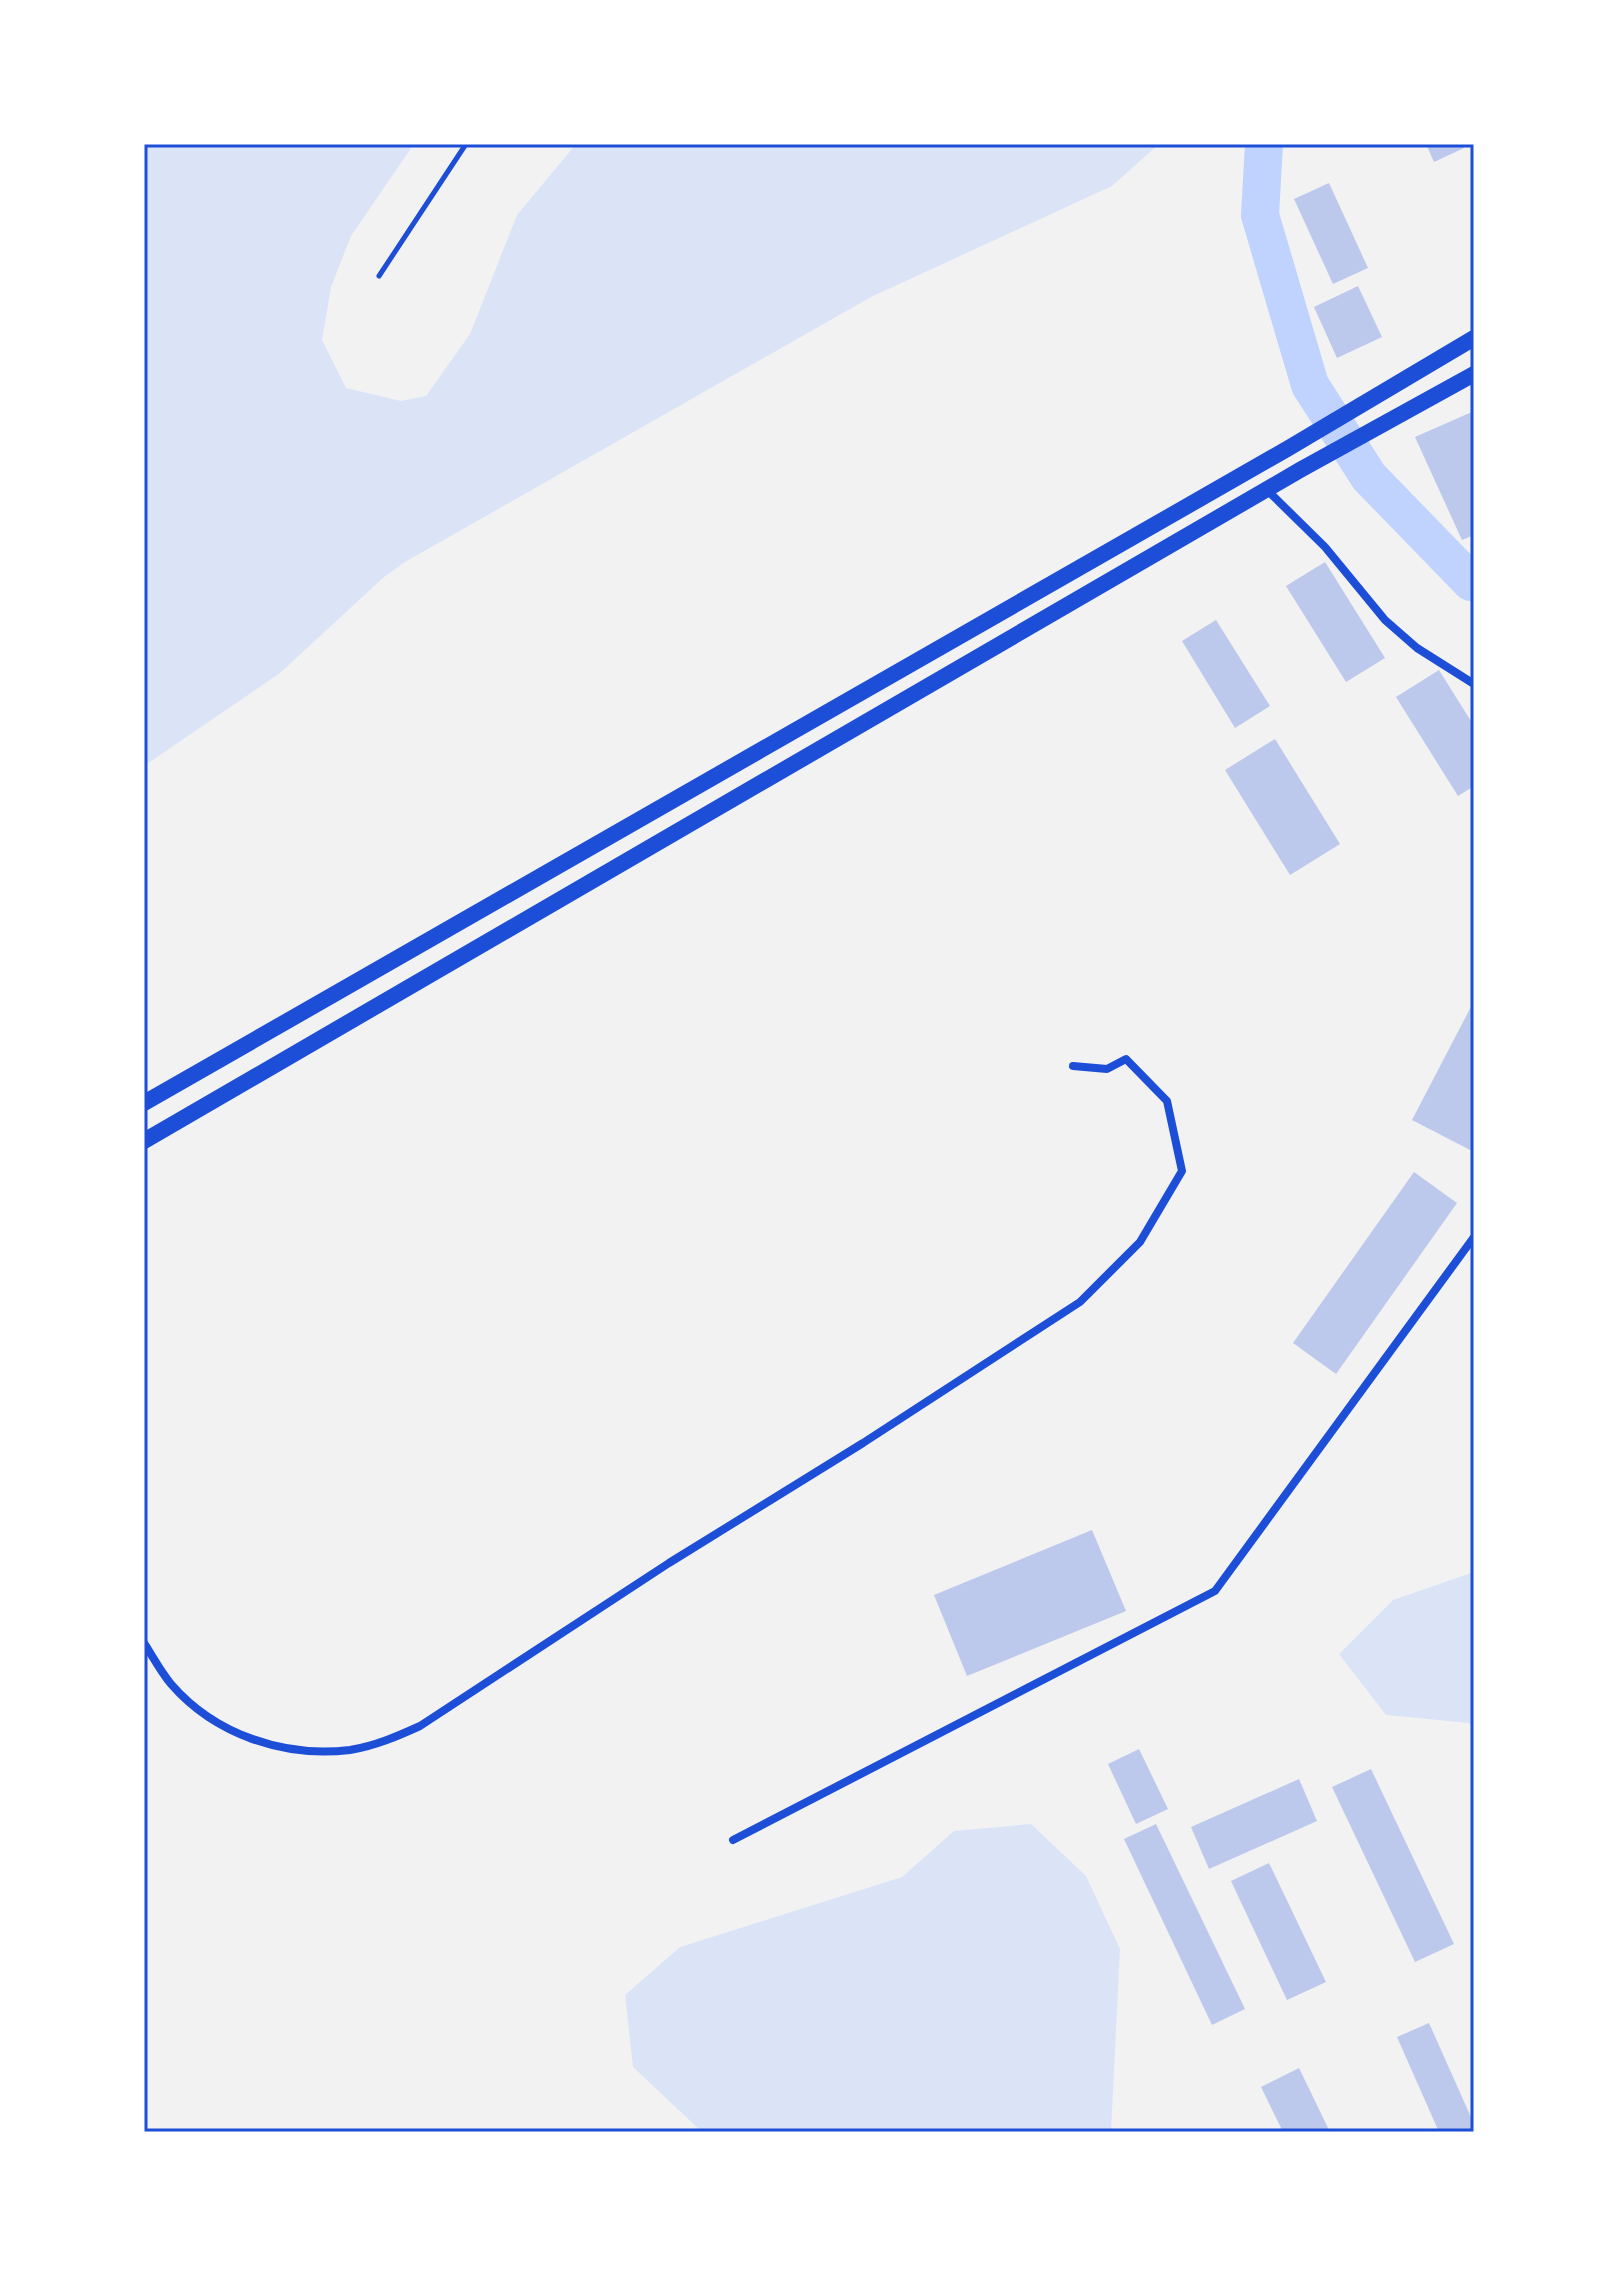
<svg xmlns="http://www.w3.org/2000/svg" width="1618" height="2276" font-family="'PT Sans',sans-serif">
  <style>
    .green { fill: #dbe4f7 }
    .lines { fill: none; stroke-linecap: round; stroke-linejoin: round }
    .river { stroke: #bfd3fe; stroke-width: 38 }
    .building { fill: #bdc9ec }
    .service { stroke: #1d4ed8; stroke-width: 5 }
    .minor { stroke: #1d4ed8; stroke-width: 8 }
    .primary { stroke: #1d4ed8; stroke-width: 16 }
    .neatline { fill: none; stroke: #1d4ed8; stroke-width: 3 }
  </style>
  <rect width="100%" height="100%" fill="#f2f2f2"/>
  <g class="green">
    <polygon points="144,144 414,144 351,236 331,287 322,340 346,388 401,401 426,396 470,334 517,215 576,144 1159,144 1112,186 871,297 405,562 384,577 280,673 144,766"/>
    <polygon points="1474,1572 1474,1728 1469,1723 1386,1715 1339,1654 1393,1600"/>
    <polygon points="1031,1824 1086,1876 1120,1949 1111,2132 702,2132 633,2067 625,1995 680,1947 902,1877 954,1831"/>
  </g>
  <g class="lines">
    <polyline class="river" points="1264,144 1260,215 1310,385 1369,477 1471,582"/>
  </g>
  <g class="building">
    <polygon points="1426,144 1462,144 1464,148 1434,162"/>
    <polygon points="1329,183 1368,268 1333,284 1294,199"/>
    <polygon points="1358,286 1382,337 1337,358 1314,307"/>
    <polygon points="1474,411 1474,535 1462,540 1415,437"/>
    <polygon points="1325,562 1385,658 1346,682 1286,586"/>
    <polygon points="1216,620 1270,706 1235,728 1182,641"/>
    <polygon points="1439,670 1474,726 1474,786 1458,796 1396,697"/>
    <polygon points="1275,739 1340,844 1290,875 1225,770"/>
    <polygon points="1474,1001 1474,1152 1412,1120"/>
    <polygon points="1414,1172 1457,1203 1336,1374 1293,1343"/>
    <polygon points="1092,1530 1126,1611 967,1676 934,1595"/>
    <polygon points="1139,1749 1168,1809 1136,1824 1108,1764"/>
    <polygon points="1371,1769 1454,1944 1415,1962 1332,1787"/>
    <polygon points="1299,1779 1317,1821 1209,1869 1191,1827"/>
    <polygon points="1156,1824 1245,2009 1212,2025 1124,1839"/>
    <polygon points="1269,1863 1326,1982 1287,2000 1231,1881"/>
    <polygon points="1429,2023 1474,2124 1474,2132 1439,2132 1397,2037"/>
    <polygon points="1299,2068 1330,2132 1283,2132 1261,2087"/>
  </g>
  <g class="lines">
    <polyline class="service" points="379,276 466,144"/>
    <g class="minor">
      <polyline points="1267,490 1325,547 1385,620 1417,648 1474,684"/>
      <path d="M144,1643C153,1657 161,1672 171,1684C215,1735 285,1758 350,1750C375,1746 398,1736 420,1726L669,1563L863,1443L1080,1302L1140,1242L1182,1171L1167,1101L1126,1059L1107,1069L1073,1066"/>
      <polyline points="733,1840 1215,1591 1474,1237"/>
    </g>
    <g class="primary">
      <polyline points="144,1103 1287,449 1474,338"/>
      <polyline points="144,1141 1300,470 1474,374"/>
    </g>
  </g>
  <rect width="1618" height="2276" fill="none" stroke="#ffffff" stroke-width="292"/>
  <rect x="146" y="146" width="1326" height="1984" class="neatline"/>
</svg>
